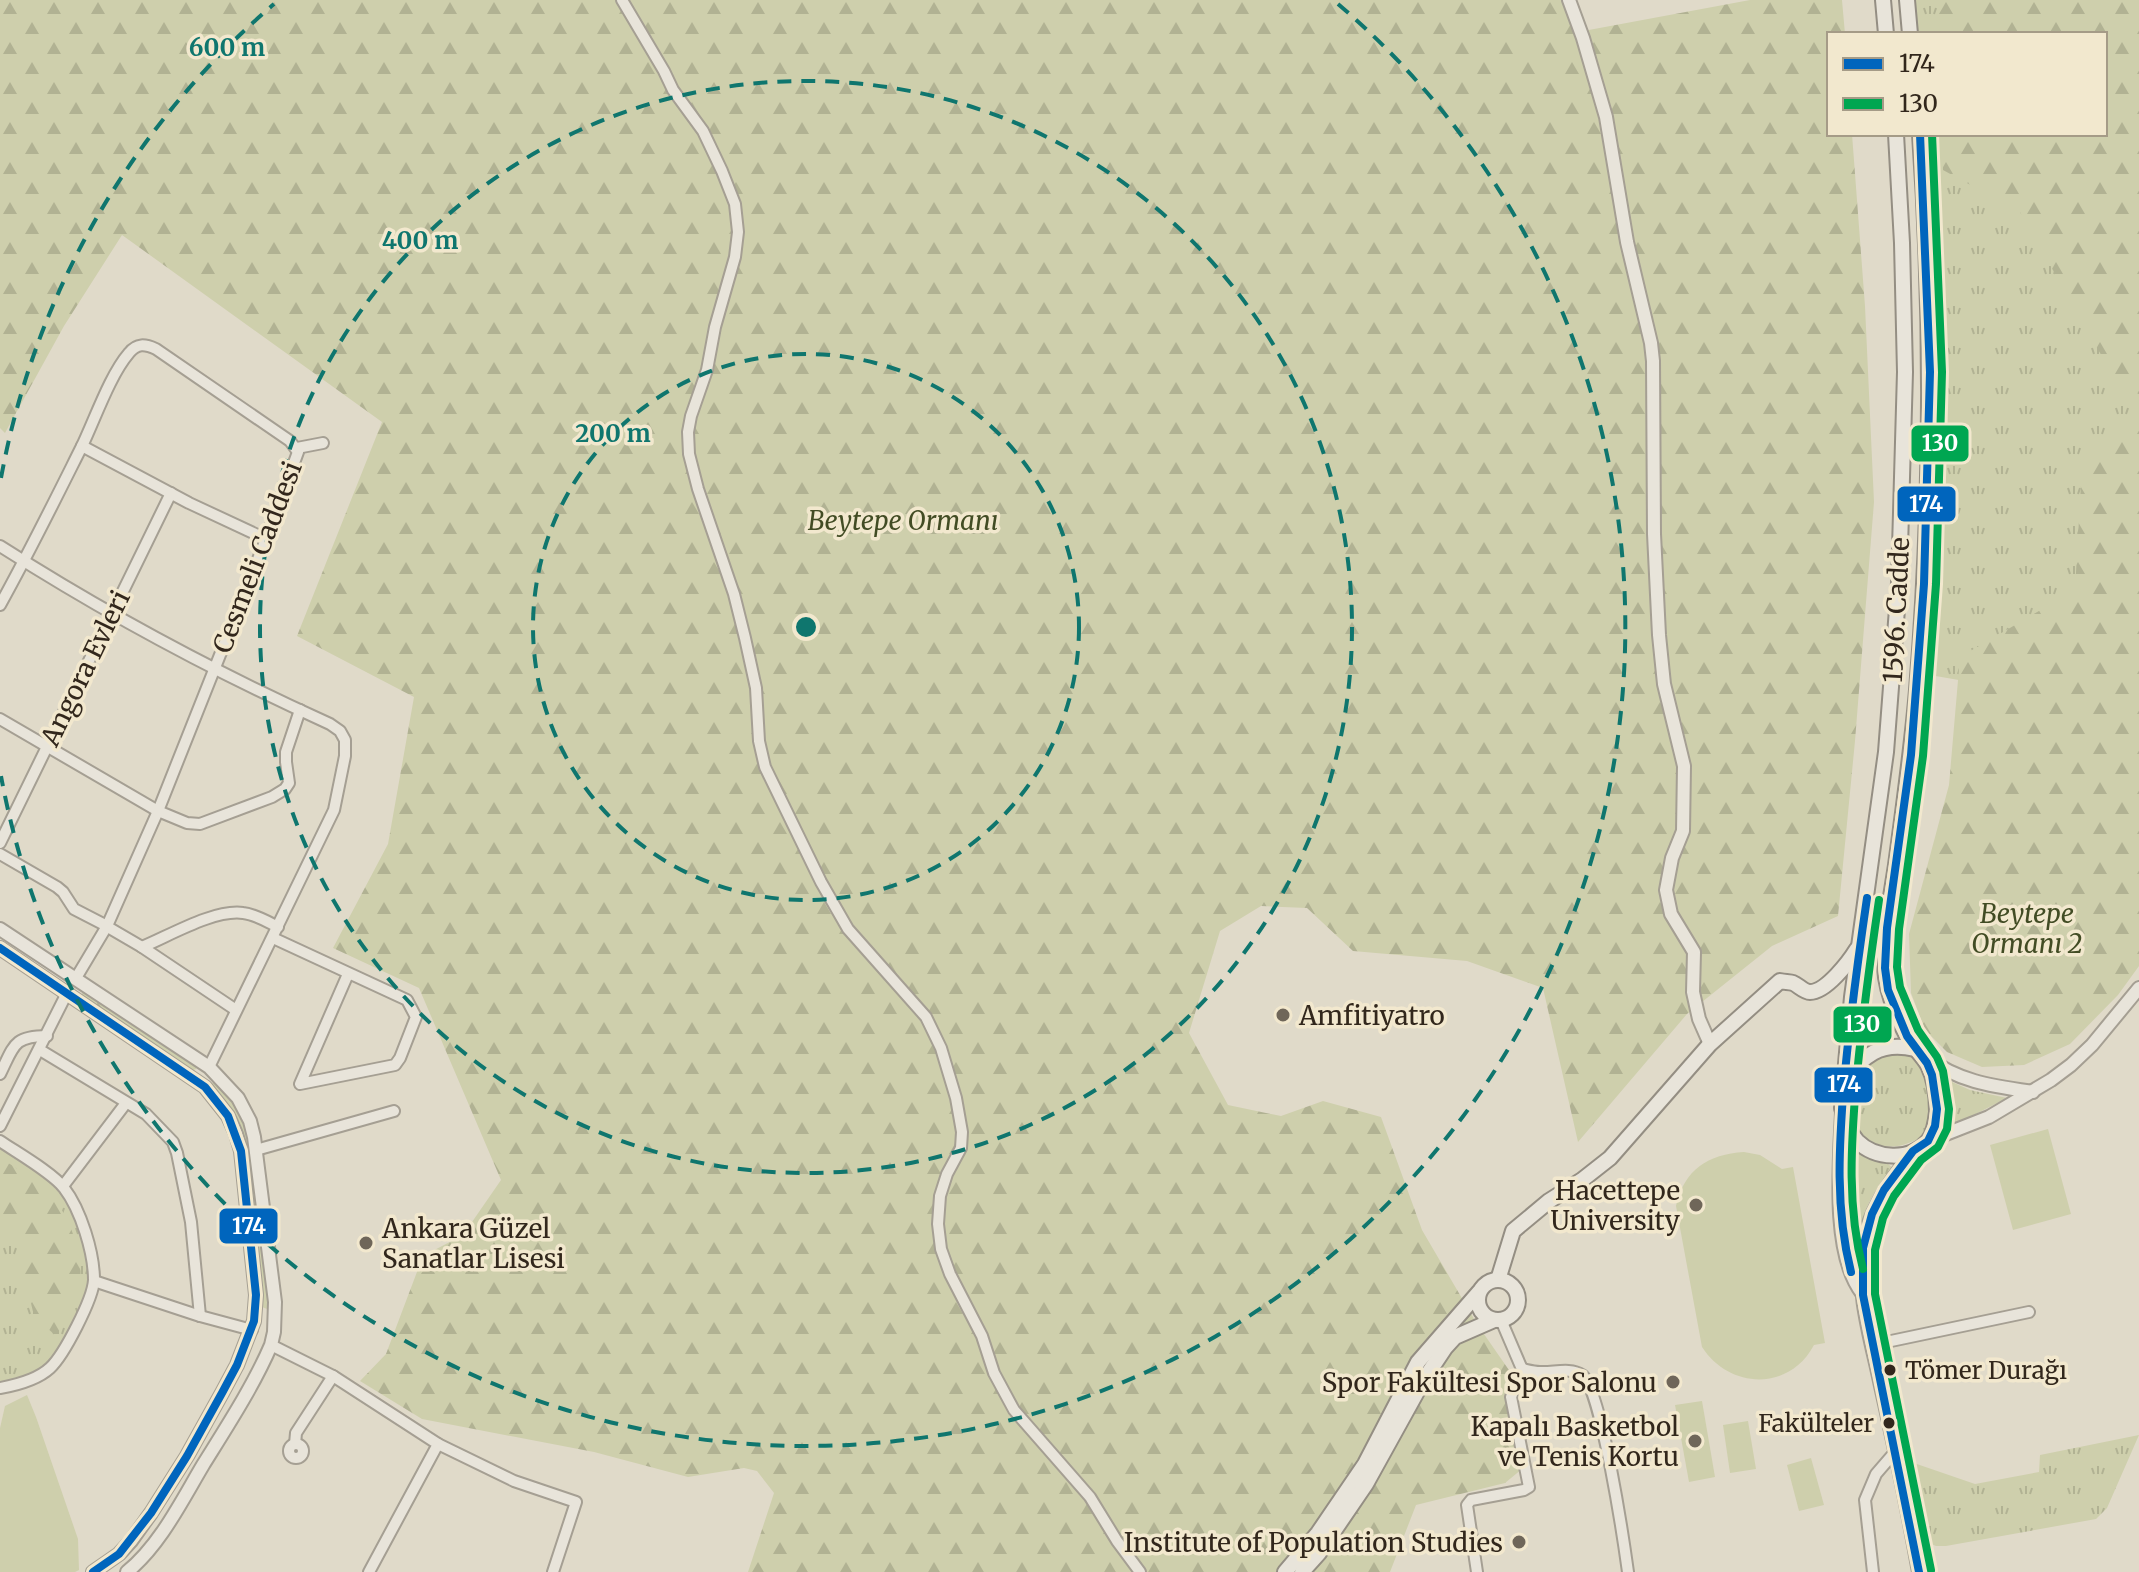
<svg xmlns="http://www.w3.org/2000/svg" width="2139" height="1572" font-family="Merriweather,serif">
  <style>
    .grass { fill: url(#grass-tufts) }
    .forest { fill: url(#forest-firs) }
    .green { fill: #cecfac }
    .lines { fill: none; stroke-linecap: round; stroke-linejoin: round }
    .minor-casing { stroke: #a59f93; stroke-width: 14 }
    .tertiary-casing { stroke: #a59f93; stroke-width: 16 }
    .secondary-casing { stroke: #948e83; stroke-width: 18 }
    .minor { stroke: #e8e4da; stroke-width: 10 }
    .tertiary { stroke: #e8e4da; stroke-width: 12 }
    .secondary { stroke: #e8e4da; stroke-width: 14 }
    .bus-1-casing { stroke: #f2e8ce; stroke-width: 14 }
    .bus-2-casing { stroke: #f2e8ce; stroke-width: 14 }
    .bus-1 { stroke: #0065bd; stroke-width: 8 }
    .bus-2 { stroke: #00a651; stroke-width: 8 }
    .ring { fill: none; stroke: #0f766e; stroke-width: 4; stroke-dasharray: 14 10 }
    .poi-dot { fill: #6f6659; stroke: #f2e8ce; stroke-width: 3 }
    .bus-dot { fill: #32271c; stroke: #f2e8ce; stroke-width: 3 }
    .labels { text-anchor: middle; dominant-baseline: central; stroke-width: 7; stroke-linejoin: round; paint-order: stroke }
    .bus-label { font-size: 24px; fill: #32271c; stroke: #f2e8ce; text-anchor: start }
    .park-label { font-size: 26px; font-style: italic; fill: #424c24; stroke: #f2e8ce }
    .street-label { font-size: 26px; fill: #32271c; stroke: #f2e8ce }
    .poi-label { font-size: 26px; fill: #32271c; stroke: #f2e8ce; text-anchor: end }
    .centre { fill: #0f766e; stroke: #f2e8ce; stroke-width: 4 }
    .ring-label { font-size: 24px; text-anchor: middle; font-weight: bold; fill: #0f766e; stroke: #f2e8ce; stroke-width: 7; stroke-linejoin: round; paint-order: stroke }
    .line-badge { stroke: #f2e8ce; stroke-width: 3 }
    .badge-label { font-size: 22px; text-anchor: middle; font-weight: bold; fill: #fff }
  </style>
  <defs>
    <pattern id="grass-tufts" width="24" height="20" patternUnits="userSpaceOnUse" patternTransform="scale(2)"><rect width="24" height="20" fill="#cecfac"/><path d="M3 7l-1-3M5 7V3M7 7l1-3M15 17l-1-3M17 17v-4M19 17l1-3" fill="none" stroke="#b1b293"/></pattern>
    <pattern id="forest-firs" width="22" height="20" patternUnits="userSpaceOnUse" patternTransform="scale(2)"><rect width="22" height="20" fill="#cecfac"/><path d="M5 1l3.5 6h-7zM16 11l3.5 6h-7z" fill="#b1b293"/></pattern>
  </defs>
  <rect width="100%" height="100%" fill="#e0dac9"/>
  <g class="grass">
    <polygon points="1913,0 2139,0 2139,711 1924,674 1938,341 1931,170 1927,134 2105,134 2105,34 1917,34"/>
    <path d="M1887,1053C1895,1053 1905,1052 1911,1056C1931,1068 1935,1112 1926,1131C1923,1137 1917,1140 1911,1142C1893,1150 1874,1148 1860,1132C1835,1104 1856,1064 1887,1053Z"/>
    <polygon points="1950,1081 1970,1090 2007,1098 1960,1122 1940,1127 1944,1116 1942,1083"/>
    <polygon points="0,1141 63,1186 90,1254 89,1299 50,1368 0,1388"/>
    <path d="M1845,1141L1869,1159L1888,1164L1893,1168C1866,1198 1856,1226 1858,1267L1856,1266L1848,1223Z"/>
    <polygon points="2139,1435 2107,1508 2096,1519 1946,1546 1936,1546 1927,1542 1911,1462 1975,1484 2039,1472 2040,1455"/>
  </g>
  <g class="forest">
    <polygon points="0,0 1572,0 1578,32 1750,0 1842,0 1845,34 1829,34 1829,134 1852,134 1865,306 1874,502 1855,741 1838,916 1772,946 1687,1014 1578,1142 1543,988 1467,961 1353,951 1307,908 1261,906 1220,931 1189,1033 1228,1105 1281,1116 1323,1101 1381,1117 1422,1230 1477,1324 1511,1373 1505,1383 1522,1469 1505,1483 1416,1505 1390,1572 748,1572 774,1493 757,1471 744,1468 688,1477 594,1452 422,1419 360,1381 386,1354 423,1256 463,1235 501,1180 419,988 333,948 388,844 414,697 297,636 382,422 122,235 64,326 5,433 0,428"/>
    <polygon points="1939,0 2139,0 2139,396 2136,391 2125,397 2020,212 1943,170 1942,134 2105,134 2105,34 1939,34"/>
    <polygon points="2139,419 2139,966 2118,995 2070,1044 2024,1065 1982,1067 1947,1052 1925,1030 1911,993 1909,934 1949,785 1960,657 2075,590 2082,467 2103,440"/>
    <polygon points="84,991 197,1066 196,1069 193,1070 81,996"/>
    <polygon points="214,1081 232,1099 249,1131 268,1284 269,1307 267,1309 262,1307 247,1169 211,1085"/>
    <path d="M0,1158C40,1182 67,1201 77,1249C81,1264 82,1277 78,1292C73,1307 64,1322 56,1336L34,1316L30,1299L24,1293L15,1237L0,1215Z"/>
  </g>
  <g class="green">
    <polygon points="2048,1129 2071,1214 2013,1230 1990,1145"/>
    <path d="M1744,1152L1760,1155L1782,1169L1793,1167L1825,1343L1814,1345C1789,1392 1729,1389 1702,1347L1676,1206C1684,1170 1708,1154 1744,1152Z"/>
    <polygon points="27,1395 36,1417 78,1539 79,1570 75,1572 0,1572 0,1428 5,1406"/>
    <polygon points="1702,1401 1715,1477 1689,1482 1675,1405"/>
    <polygon points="1748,1421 1756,1469 1730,1473 1723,1425"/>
    <polygon points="1811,1458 1824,1505 1799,1511 1787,1465"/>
  </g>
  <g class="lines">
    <defs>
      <g id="minor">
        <polyline points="622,0 664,71 673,90 703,131 722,171 735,204 738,232 735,257 715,327 707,370 691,416 688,432 689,454 698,489 734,594 745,638 756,688 759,741 765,767 821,882 848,929 926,1017 941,1048 956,1098 962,1132 961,1148 947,1174 940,1196 938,1224 941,1249 950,1274 982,1336 994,1373 1014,1410 1090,1497 1117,1541 1140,1572"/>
        <polyline points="82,446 189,503 266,539"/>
        <polyline points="297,448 323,443"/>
        <path d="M0,546C105,613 217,673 330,724L340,731L345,740V756L334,810L209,1067"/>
        <path d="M0,605C29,553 55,500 82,446C95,419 110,375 129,353C137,343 145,344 156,349L290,441L298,452L266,539L158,811L107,926L76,978"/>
        <polyline points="0,719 158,811 187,823 200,824 272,797 285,789 289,783 286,762 286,752 300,710"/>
        <polyline points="0,843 171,493"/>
        <polyline points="0,854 57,887 63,892 74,909 107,926"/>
        <polyline points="106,926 142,947 236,1010"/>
        <polyline points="273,938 407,1000 416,1017 400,1058 395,1065 300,1084 348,974"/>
        <path d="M142,947C169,936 214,909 243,913C255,914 268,922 278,927"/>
        <polyline points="40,1050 146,1114 173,1142 177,1153 191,1222 200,1316"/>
        <path d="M0,1074C14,1046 13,1036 47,1036"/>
        <polyline points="0,1126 67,993"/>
        <path d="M0,1141C16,1152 53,1173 64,1188C81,1210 94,1253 94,1280C93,1299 64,1355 50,1368C37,1380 17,1385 0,1388"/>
        <polyline points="256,1150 394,1111"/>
        <polyline points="63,1186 126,1103"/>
        <polyline points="94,1281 200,1316 252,1330"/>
        <polyline points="271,1345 333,1376 438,1444 369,1572"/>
        <polyline points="1872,1345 2029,1312"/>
        <path d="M1522,1369C1527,1370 1534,1372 1540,1372C1553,1373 1570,1367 1582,1375C1601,1387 1624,1543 1628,1572"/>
        <circle cx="296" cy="1451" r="7"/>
        <polyline points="295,1444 296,1433 333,1376"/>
        <polyline points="438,1444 514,1481 576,1502 553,1572"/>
        <polyline points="1477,1572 1467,1505 1471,1500 1524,1490 1529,1487 1511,1397 1522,1369 1501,1320"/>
        <polyline points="1873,1572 1865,1500 1876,1474 1895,1452"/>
      </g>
      <g id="tertiary">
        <polyline points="1569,0 1583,38 1606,117 1627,242 1651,343 1653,361 1654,534 1659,635 1664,684 1684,766 1683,831 1672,858 1666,890 1671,914 1694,952 1693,992 1699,1019 1710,1044"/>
        <path d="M0,929L209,1067L238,1098L250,1121L254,1137L275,1302L274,1332L271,1345C254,1385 226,1428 203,1465C181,1502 160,1545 127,1572"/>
        <polyline points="0,948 205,1087 228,1116 236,1134 241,1151 256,1295 254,1321 237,1365 222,1393 187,1456 151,1513 131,1541 119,1554 93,1572"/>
        <path d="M1924,1056C1959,1082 1991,1086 2033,1092"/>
        <path d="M1842,1112C1840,1160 1831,1253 1862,1293"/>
        <polyline points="1928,1141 1989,1117 2051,1080 2071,1065 2092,1045 2139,988"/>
        <path d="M1913,1151C1891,1181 1868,1210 1863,1247C1856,1293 1872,1342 1881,1386C1895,1448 1908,1510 1919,1572"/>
      </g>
      <g id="secondary">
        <polyline points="1883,0 1886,34"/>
        <polyline points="1907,0 1910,34"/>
        <path d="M1896,134L1902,243L1905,372L1899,583L1886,752L1852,997L1842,1108C1845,1120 1849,1132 1857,1141C1875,1159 1910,1162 1928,1141C1934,1134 1936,1121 1937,1112C1937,1097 1935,1079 1928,1065C1922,1055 1913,1047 1907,1036C1896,1015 1886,991 1885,967C1884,933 1891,898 1896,865C1904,807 1912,749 1917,690C1932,505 1933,319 1920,134"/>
        <path d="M1844,1083C1862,1055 1881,1041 1915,1049"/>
        <circle cx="1498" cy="1300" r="20"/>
        <path d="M1498,1280L1513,1231L1549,1201L1582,1180L1610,1158L1710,1044L1780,981C1783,982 1790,982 1793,983C1798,985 1804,992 1810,992C1826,992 1849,962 1857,949"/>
        <polyline points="1285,1572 1318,1533 1365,1464 1418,1362 1479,1292"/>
        <polyline points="1302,1572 1319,1553 1366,1484 1423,1381 1445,1348 1455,1337 1494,1320"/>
      </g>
    </defs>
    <use href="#minor" class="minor-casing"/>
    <use href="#tertiary" class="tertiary-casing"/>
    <use href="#secondary" class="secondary-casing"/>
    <use href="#minor" class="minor"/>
    <use href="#tertiary" class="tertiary"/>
    <use href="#secondary" class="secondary"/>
    <defs>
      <g id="bus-1">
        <polyline points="0,948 205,1087 228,1116 241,1151 256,1295 254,1321 237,1365 222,1393 187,1456 151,1513 119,1554 93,1572"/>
        <path d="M1851,1272C1835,1209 1839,1146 1844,1082C1850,1020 1858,959 1867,898"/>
        <polyline points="1919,1572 1863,1295 1863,1248 1872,1214 1884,1190 1913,1151 1928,1141 1935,1126 1937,1109 1932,1075 1927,1063 1907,1036 1888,990 1885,968 1887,928 1911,755 1924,584 1930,372 1920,134"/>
      </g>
      <g id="bus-2">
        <path d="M1863,1269C1847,1208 1851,1146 1856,1084C1862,1022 1870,961 1879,900"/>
        <polyline points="1931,1570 1875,1294 1875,1250 1883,1218 1894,1196 1921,1160 1938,1147 1947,1129 1949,1109 1943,1071 1937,1057 1918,1030 1900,987 1897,967 1899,929 1923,756 1936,584 1942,372 1932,134"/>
      </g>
    </defs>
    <use href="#bus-1" class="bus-1-casing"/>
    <use href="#bus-2" class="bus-2-casing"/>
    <use href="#bus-1" class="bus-1"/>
    <use href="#bus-2" class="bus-2"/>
  </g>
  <g class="ring">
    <circle cx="806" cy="627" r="273"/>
    <circle cx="806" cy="627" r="546"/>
    <path d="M1 478A819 819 0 0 1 274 4M1338 4A819 819 0 1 1 1 776"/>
  </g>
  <g class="poi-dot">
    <circle cx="1283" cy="1015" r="8"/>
    <circle cx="1696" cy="1205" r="8"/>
    <circle cx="366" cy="1243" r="8"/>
    <circle cx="1673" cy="1382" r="8"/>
    <circle cx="1695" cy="1441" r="8"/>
    <circle cx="1519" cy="1542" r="8"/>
  </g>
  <g class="bus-dot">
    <circle cx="1890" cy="1370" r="7"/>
    <circle cx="1889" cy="1423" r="7"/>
  </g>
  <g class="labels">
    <g class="bus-label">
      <text x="1905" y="1370">Tömer Durağı</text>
      <text x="1874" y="1423" text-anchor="end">Fakülteler</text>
    </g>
    <g class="park-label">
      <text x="903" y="520">Beytepe Ormanı</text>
      <text x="2027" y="913">Beytepe<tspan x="2027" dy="30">Ormanı 2</tspan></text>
    </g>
    <g class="street-label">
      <text transform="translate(257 557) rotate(-69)">Cesmeli Caddesi</text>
      <text transform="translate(1896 610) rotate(-87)">1596. Cadde</text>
      <text transform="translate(85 668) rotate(-64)">Angora Evleri</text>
    </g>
    <g class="poi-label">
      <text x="1299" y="1015" text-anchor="start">Amfitiyatro</text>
      <text x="1680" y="1190">Hacettepe<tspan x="1680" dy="30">University</tspan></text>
      <text x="382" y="1228" text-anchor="start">Ankara Güzel<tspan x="382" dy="30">Sanatlar Lisesi</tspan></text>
      <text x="1657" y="1382">Spor Fakültesi Spor Salonu</text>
      <text x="1679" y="1426">Kapalı Basketbol<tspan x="1679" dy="30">ve Tenis Kortu</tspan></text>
      <text x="1503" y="1542">Institute of Population Studies</text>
    </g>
  </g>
  <circle cx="806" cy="627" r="12" class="centre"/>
  <g class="ring-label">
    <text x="227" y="56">600 m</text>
    <text x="420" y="249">400 m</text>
    <text x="613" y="442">200 m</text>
  </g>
  <g class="line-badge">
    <rect x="1910" y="424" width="60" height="39" rx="8" fill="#00a651"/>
    <rect x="1896" y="485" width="61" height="38" rx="8" fill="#0065bd"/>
    <rect x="1832" y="1005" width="61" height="39" rx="8" fill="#00a651"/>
    <rect x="1813" y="1066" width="61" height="38" rx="8" fill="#0065bd"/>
    <rect x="218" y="1207" width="61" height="38" rx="8" fill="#0065bd"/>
  </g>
  <g class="badge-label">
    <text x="1940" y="451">130</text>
    <text x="1926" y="512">174</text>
    <text x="1862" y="1032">130</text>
    <text x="1844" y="1092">174</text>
    <text x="249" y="1234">174</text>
  </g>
  <rect x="1827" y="32" width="280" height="104" fill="#f2e8ce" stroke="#a59b87" stroke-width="2"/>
  <rect x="1843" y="58" width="40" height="12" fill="#0065bd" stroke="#a59b87" stroke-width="2"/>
  <text x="1899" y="72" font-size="24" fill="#32271c">174</text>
  <rect x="1843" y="98" width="40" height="12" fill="#00a651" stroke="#a59b87" stroke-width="2"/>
  <text x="1899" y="112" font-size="24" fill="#32271c">130</text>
</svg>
